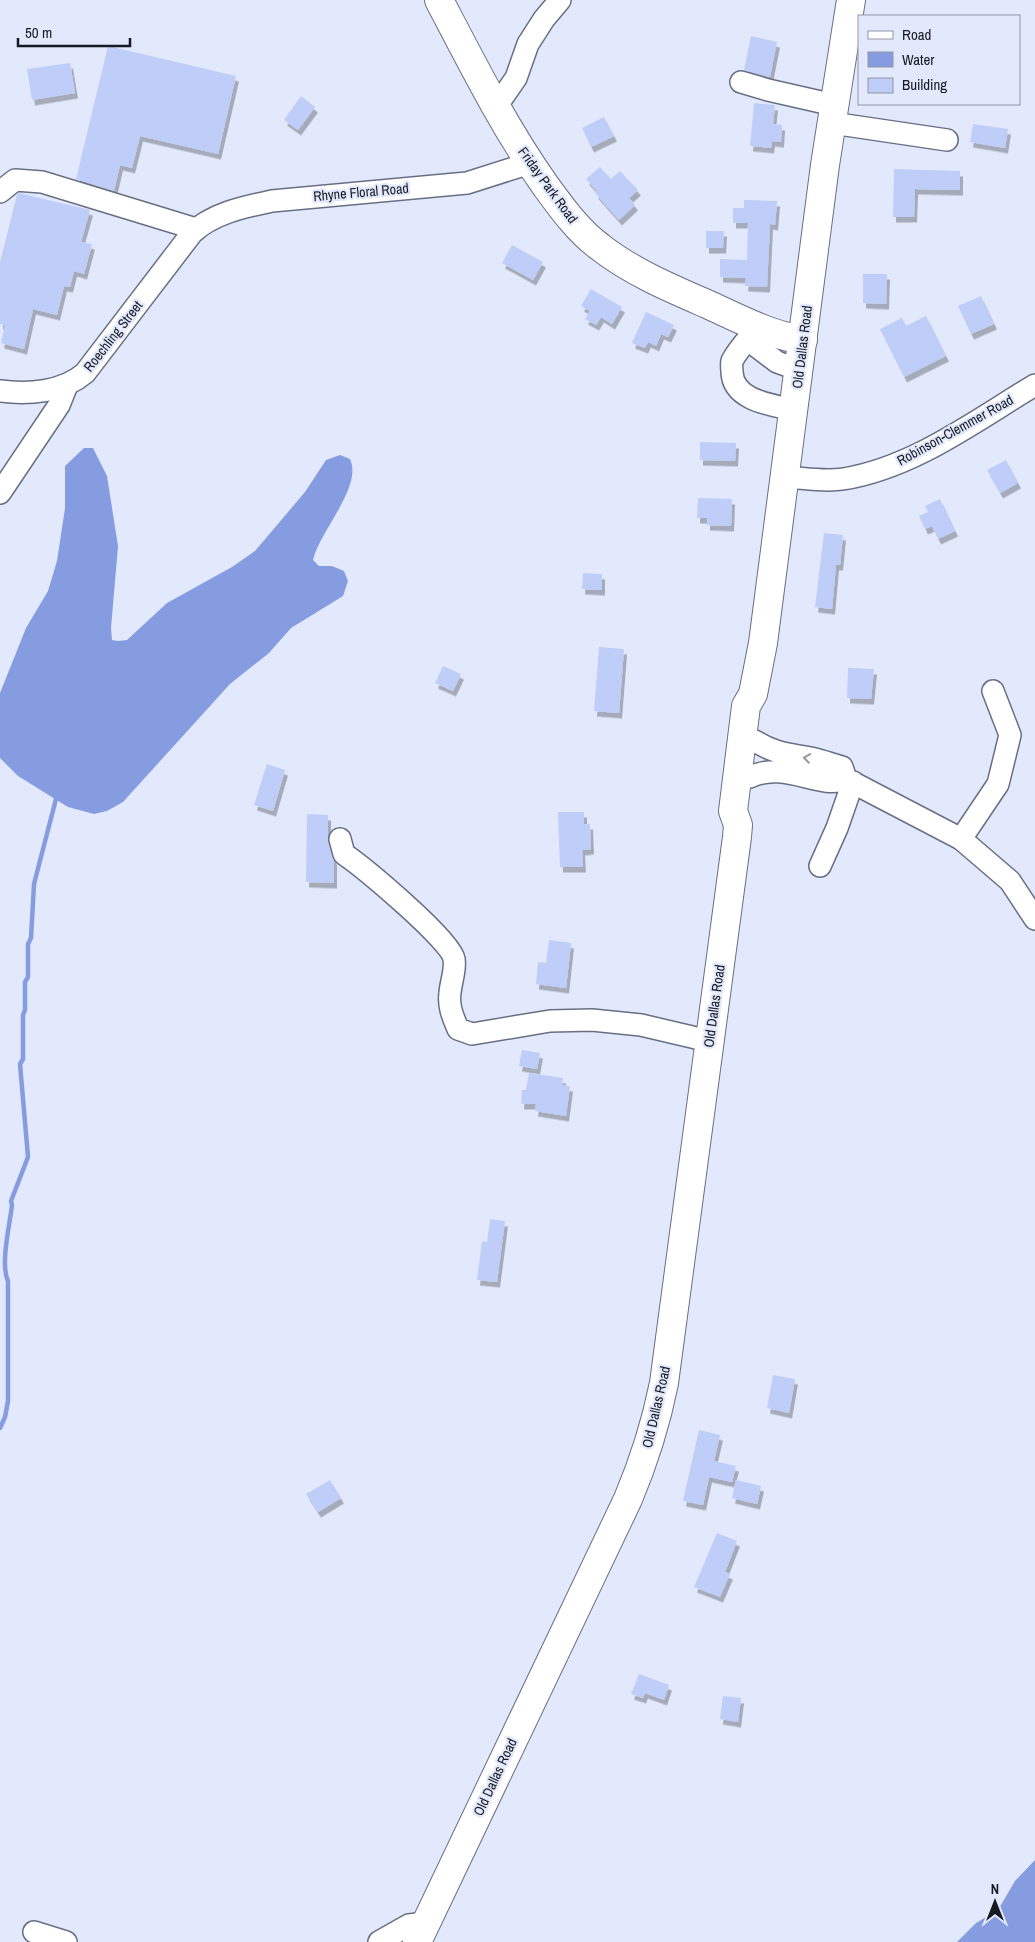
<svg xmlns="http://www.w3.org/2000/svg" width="1035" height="1942" font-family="'Archivo Narrow',sans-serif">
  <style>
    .water { fill: #859ce1 }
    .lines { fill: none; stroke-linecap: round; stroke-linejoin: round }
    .stream { stroke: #859ce1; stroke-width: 4.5 }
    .building { fill: #bfcef9; filter: url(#shadow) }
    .minor-casing { stroke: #686f84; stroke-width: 24 }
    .major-casing { stroke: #686f84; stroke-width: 30 }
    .minor { stroke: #fff; stroke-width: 21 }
    .major { stroke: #fff; stroke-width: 28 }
    .oneway { stroke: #97989c }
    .labels { text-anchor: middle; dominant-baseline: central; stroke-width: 4.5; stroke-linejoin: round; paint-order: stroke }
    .street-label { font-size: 14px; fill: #171a22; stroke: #e2e9fc }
  </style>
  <defs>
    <filter id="shadow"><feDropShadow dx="3" dy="5.5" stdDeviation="0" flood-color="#0004"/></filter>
  </defs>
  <rect width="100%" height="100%" fill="#e2e9fc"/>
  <g class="water">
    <path d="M84,448H93L107,476L118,546L111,628L112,640L118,641L127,640L167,603L232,567L255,551L305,492L326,460L340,455L350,459C363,487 320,530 313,560L319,566H332L344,571L348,581L343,596L291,628L269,653L230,684L123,802L107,811L94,814L68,807L18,776L0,758V693L26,628L48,591L57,561L65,508V466Z"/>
    <polygon points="1035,1860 1035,1942 957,1942 976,1923 998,1910 1015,1881"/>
  </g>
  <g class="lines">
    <path class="stream" d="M0,1428L5,1417L8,1401V1281C0,1264 10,1224 12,1205L11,1201L28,1157L20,1064L23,1059V1015L25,1010V982L28,977V944L31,938L34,884L57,795"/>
  </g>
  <g class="building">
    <polygon points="751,36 777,42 770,77 744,70"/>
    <polygon points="108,46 236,76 218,154 140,136 132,168 120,165 114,191 76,179"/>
    <polygon points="70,63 75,93 32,100 27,69"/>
    <polygon points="301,96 315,107 298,130 284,120"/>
    <polygon points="754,103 775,105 773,124 782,125 781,142 772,141 771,148 750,146"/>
    <polygon points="604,117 614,136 591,147 582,128"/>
    <polygon points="973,124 1008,129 1005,148 970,142"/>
    <polygon points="600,167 611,179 620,171 638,190 629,198 635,205 619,220 595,193 597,191 586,179"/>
    <polygon points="894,169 960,171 960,190 915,189 914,217 893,217"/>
    <polygon points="19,193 90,210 81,242 92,244 84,274 74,271 70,287 64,286 57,315 33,309 24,349 1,343 5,325 0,324 0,262 17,195"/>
    <polygon points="744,200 777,201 775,225 770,224 767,287 745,286 746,278 720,277 720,259 747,260 748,223 733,223 733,208 744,208"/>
    <polygon points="706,231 724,231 723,248 706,248"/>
    <polygon points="512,245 543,262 533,280 502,263"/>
    <polygon points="863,274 887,274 886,304 863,303"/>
    <polygon points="591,289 622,307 612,324 601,317 596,325 585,319 590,311 581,306"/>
    <polygon points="981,296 994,324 971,334 958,306"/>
    <polygon points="646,312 674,325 668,337 661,334 656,346 648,342 645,348 632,343"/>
    <polygon points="926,316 946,356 904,377 880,329 902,318 906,326"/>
    <polygon points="700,442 736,443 735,461 700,460"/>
    <polygon points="1006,460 1018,483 1000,493 987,470"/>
    <polygon points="698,498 732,499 731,526 707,525 707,518 697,518"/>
    <polygon points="940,499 955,531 938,539 932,526 925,529 919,516 928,512 925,506"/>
    <polygon points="824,533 843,535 840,565 836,565 832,609 815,607"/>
    <polygon points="583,573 602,574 602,590 582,589"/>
    <polygon points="599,647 624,649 619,713 594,711"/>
    <polygon points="443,666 461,674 453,691 435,683"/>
    <polygon points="848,668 874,669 871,699 847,698"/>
    <polygon points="267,764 285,770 273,811 254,805"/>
    <polygon points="558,812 584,812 584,824 590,824 591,849 582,850 583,867 560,867"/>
    <polygon points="307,814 328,815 328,842 334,860 334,883 306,882"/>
    <polygon points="549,940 571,943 566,988 536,984 538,962 546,963"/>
    <polygon points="522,1050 540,1053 537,1069 519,1066"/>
    <polygon points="529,1073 563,1078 562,1085 570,1086 566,1116 535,1111 536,1104 521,1104 522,1090 526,1090"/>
    <polygon points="490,1219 505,1221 497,1282 477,1280 482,1241 487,1242"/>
    <polygon points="773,1375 795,1379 789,1413 767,1408"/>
    <polygon points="699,1430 720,1435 714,1461 736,1466 732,1482 709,1477 703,1505 683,1501"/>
    <polygon points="330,1480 341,1498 318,1512 306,1494"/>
    <polygon points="736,1480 761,1486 757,1504 732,1498"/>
    <polygon points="717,1533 737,1541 725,1572 730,1574 720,1597 694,1587"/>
    <polygon points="639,1674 669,1685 664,1700 645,1693 643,1698 631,1694"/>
    <polygon points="723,1696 741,1698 738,1722 720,1719"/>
  </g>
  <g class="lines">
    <defs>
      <g id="minor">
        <polyline points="741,82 768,90 834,105"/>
        <polyline points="496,107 516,78 528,44 544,19 560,0"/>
        <polyline points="832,123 947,140"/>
        <polyline points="0,192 15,180 42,182 196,229"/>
        <path d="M758,327C750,337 738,349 732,361C731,364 732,369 732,372C733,401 773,405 794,410"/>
        <polyline points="748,340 777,362 799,370"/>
        <path d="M0,391C28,395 63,392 85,373L192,233C213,213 244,207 272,201L467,183L530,163"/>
        <path d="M785,477C804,478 824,482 843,479C913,468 975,421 1035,385"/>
        <polyline points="0,493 59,405 67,385"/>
        <path d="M755,741C777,755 791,754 815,759C824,761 833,765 842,767L846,779L961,839L1010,881L1035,919"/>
        <path d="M750,777C786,760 819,790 846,779"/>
        <path d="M340,839L344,854C363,867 451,940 454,959C456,970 451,981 450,993C448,1006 453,1017 458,1029L472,1034L550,1021L592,1020L641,1025L709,1041"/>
        <polyline points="961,839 998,784 1010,735 993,691"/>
        <polyline points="820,866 837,828 853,782"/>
        <polyline points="34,1932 66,1942"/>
        <polyline points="379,1942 409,1925 426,1923"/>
      </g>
      <g id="major">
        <path d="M439,0C472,63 504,127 545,185C561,207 578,231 600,247C632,272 670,288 707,304C738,318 769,335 803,340"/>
        <path d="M417,1942L628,1499C644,1461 656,1423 664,1383L737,837L738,825L733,811L746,706L753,694L763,643L825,165L851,0"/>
      </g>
    </defs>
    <use href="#minor" class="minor-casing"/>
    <use href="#major" class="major-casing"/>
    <use href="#minor" class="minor"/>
    <use href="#major" class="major"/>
  </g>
  <defs><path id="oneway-chevron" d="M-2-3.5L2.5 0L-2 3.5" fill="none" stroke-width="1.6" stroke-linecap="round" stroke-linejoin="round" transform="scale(1.25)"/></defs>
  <use class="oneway" href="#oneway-chevron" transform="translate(807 758) rotate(-171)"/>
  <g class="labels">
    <g class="street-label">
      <text transform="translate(548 185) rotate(54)">Friday Park Road</text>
      <text transform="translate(361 192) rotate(-5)">Rhyne Floral Road</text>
      <text transform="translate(113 336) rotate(-52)">Roechling Street</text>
      <text transform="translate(802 347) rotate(-83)">Old Dallas Road</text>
      <text transform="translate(955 430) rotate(-29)">Robinson-Clemmer Road</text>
      <text transform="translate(714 1006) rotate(-82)">Old Dallas Road</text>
      <text transform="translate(656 1407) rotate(-77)">Old Dallas Road</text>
      <text transform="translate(495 1777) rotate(-65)">Old Dallas Road</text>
    </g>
  </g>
  <rect x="858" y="15" width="162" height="90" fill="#e2e9fc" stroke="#9196a5"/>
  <rect x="868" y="31" width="25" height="8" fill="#ffffff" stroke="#9196a5"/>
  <text x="902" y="40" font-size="15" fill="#171a22">Road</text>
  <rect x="868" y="52" width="25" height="15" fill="#859ce1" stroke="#9196a5"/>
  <text x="902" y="65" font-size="15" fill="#171a22">Water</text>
  <rect x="868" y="78" width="25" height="15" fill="#bfcef9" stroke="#9196a5"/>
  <text x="902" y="90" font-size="15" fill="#171a22">Building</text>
  <g transform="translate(995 1902)" stroke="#e2e9fc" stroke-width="4" paint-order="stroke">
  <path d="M0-4L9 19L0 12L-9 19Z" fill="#171a22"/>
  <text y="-8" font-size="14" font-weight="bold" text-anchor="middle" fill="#171a22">N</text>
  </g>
  <path d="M18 38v8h112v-8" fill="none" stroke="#171a22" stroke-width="2.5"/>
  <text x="25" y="38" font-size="15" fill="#171a22" stroke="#e2e9fc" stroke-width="4" paint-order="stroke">50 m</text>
</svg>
